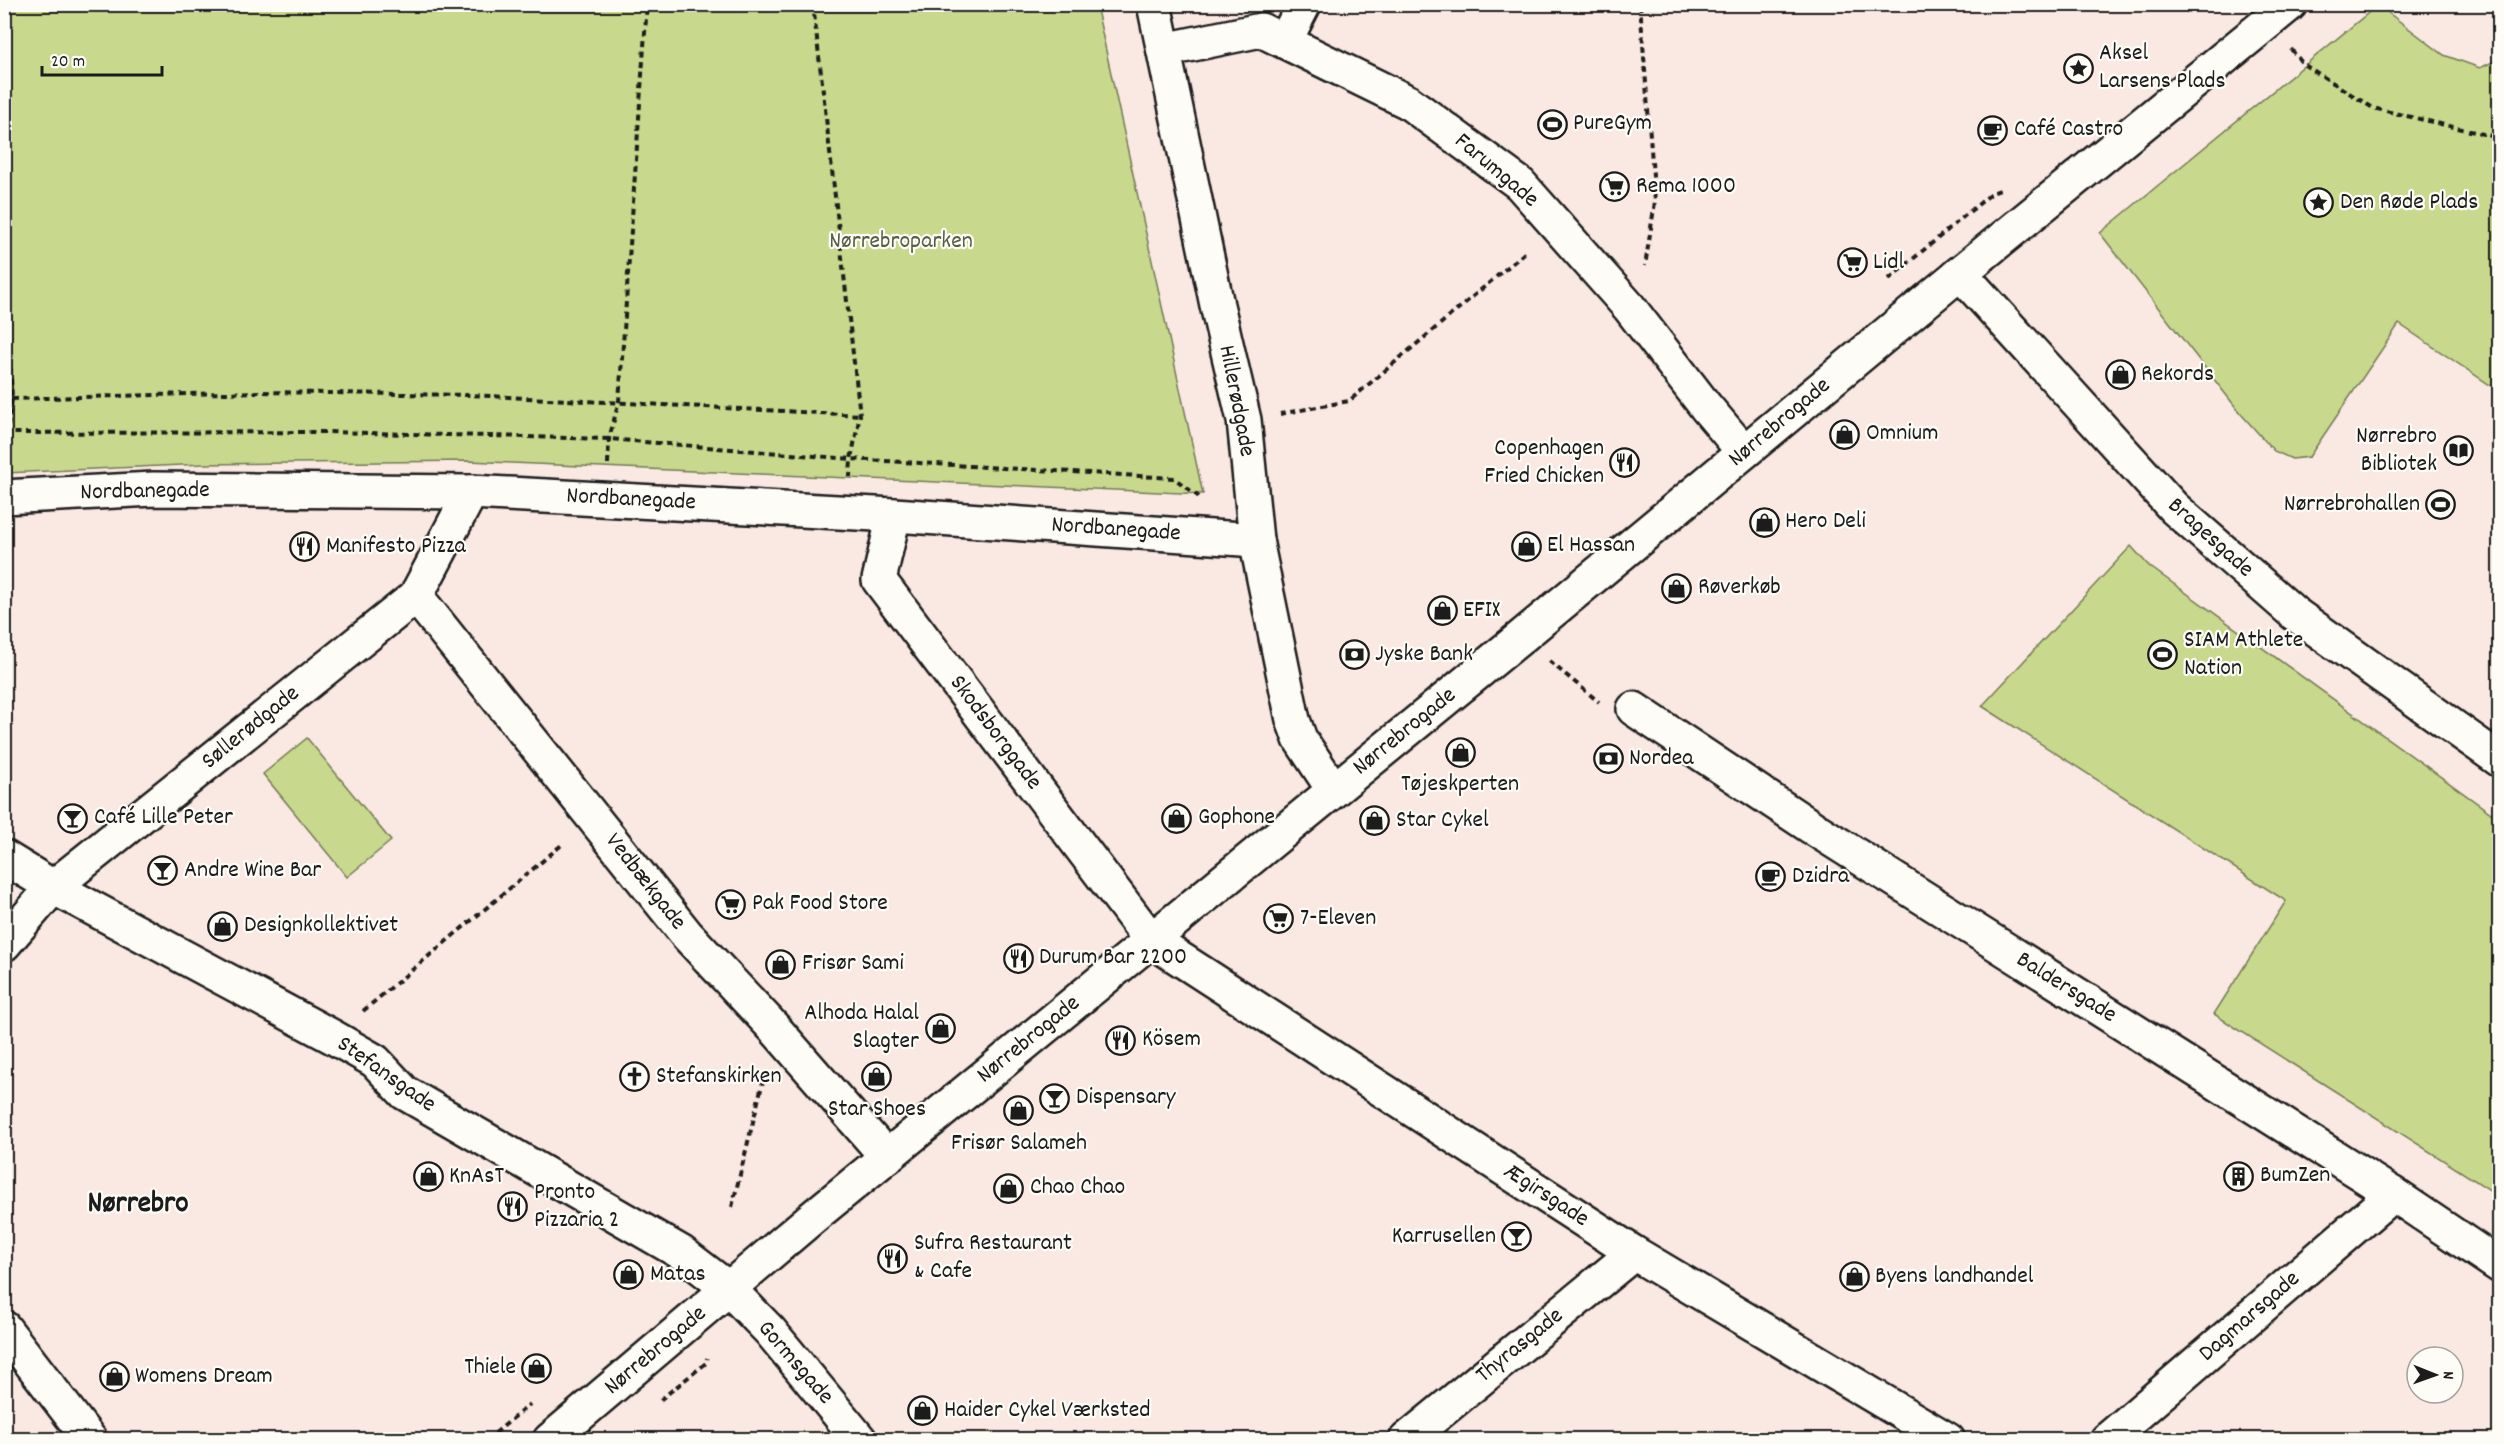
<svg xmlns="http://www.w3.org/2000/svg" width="2504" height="1444" font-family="Dekko,sans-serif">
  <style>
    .green { fill: #c8d88c; stroke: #727a54; stroke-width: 1.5 }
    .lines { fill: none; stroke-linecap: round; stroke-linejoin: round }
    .minor-casing { stroke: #1c1c1c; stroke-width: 38 }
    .path { stroke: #1c1c1c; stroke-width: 4; stroke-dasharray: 6 4.5; stroke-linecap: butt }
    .minor { stroke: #fdfcf7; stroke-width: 33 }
    .labels { text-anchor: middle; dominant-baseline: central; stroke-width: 4.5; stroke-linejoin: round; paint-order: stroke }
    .poi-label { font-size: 24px; fill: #1c1c1c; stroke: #fdfcf7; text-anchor: start }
    .street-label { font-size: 24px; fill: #1c1c1c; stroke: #fdfcf7 }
    .park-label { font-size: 24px; fill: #585e43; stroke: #fdfcf7 }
    .district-label { font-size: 30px; font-weight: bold; fill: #1c1c1c; stroke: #fdfcf7 }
  </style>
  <rect width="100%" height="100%" fill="#fae8e2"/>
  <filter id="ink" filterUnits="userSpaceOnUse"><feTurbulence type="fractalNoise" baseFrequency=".0167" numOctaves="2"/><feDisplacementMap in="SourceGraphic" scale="12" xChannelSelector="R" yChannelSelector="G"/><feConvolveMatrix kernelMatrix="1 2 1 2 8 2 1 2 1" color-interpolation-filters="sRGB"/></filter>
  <g filter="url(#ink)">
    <g class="green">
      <polygon points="4,5 1096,5 1203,494 469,461 204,464 5,473"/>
      <polygon points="2378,5 2444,55 2480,68 2499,59 2499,391 2399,324 2309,457 2292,459 2274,451 2241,414 2100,233"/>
      <polygon points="2131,546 2149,566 2499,819 2499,1196 2214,1014 2286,901 1982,706"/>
      <polygon points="307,738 391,841 347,877 263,774"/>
    </g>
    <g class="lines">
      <defs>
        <g id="minor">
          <polyline points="1154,4 1217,305 1244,420 1256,540 1293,720 1300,739 1333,789"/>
          <polyline points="1285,41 1304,4"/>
          <polyline points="1164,50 1261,30 1408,102 1520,184 1629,307 1706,407 1744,452"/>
          <polyline points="1960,273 2174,508 2295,614 2500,760"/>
          <polyline points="4,497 153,489 471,492 894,515 1256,540"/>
          <polyline points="894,515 879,580 1151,940 1634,1253 1948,1440"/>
          <polyline points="416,596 687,935 775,1029 887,1157"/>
          <polyline points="1634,709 1813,828 2393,1194 2500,1266"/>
          <polyline points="4,857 53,887 333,1037 375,1061 405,1093 682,1253 729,1289 770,1331 860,1440"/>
          <polyline points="4,944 53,887 416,596 471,492"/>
          <polyline points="4,1328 90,1440"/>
          <polyline points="550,1440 813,1217 1520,638 1960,273 2290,4"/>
          <polyline points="1406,1440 1634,1253"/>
          <polyline points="2107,1440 2393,1194"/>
        </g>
      </defs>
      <use href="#minor" class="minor-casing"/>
      <g class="path">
        <polyline points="813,4 860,415 851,459 850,477"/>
        <polyline points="1640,4 1655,202 1645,266"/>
        <polyline points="2291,49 2303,64 2373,108 2500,138"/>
        <polyline points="4,253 12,399 7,433"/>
        <polyline points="1889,279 1992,193 2000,190"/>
        <polyline points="12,399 260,392 469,395 860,415"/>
        <polyline points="1280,414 1349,401 1528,250"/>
        <polyline points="4,433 329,432 609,439 851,459 1174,478 1199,497"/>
        <polyline points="608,464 609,439 619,401 647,4"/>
        <polyline points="1549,661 1599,702"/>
        <polyline points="363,1011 564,843"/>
        <polyline points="732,1207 765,1073"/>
        <polyline points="660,1400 706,1363 707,1358"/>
        <polyline points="487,1440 530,1404"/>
      </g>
      <use href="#minor" class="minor"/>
    </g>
  </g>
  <defs>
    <symbol id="sight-ring" viewBox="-11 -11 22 22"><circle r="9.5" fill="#fdfcf7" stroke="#1c1c1c" stroke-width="1.5"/><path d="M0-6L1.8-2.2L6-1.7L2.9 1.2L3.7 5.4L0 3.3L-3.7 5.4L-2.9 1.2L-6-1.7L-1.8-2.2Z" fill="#1c1c1c"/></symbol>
    <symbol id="stadium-ring" viewBox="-11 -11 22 22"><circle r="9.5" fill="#fdfcf7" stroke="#1c1c1c" stroke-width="1.5"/><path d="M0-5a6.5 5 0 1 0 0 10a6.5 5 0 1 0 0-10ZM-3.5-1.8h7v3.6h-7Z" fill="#1c1c1c"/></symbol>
    <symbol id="cafe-ring" viewBox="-11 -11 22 22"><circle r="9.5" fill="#fdfcf7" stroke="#1c1c1c" stroke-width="1.5"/><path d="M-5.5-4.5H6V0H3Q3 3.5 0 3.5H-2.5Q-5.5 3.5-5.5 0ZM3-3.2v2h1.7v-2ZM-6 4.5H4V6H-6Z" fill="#1c1c1c"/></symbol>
    <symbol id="supermarket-ring" viewBox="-11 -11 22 22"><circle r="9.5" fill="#fdfcf7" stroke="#1c1c1c" stroke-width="1.5"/><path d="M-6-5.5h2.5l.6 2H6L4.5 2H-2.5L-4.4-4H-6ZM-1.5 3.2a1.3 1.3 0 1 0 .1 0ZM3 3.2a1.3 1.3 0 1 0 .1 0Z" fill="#1c1c1c"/></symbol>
    <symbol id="shop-ring" viewBox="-11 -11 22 22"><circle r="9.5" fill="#fdfcf7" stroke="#1c1c1c" stroke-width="1.5"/><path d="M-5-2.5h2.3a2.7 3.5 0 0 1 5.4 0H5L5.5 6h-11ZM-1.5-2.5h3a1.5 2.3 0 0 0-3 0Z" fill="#1c1c1c"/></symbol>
    <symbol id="library-ring" viewBox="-11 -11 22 22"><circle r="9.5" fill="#fdfcf7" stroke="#1c1c1c" stroke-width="1.5"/><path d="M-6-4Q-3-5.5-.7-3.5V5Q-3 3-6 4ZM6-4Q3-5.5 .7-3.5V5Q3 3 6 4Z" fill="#1c1c1c"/></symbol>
    <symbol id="restaurant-ring" viewBox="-11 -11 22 22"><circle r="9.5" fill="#fdfcf7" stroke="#1c1c1c" stroke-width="1.5"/><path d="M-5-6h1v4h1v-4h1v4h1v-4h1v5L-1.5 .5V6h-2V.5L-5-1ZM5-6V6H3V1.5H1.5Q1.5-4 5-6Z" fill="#1c1c1c"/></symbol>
    <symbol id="bank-ring" viewBox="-11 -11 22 22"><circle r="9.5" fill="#fdfcf7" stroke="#1c1c1c" stroke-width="1.5"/><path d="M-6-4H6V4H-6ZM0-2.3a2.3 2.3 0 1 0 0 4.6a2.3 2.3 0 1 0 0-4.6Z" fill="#1c1c1c"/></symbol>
    <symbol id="bar-ring" viewBox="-11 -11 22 22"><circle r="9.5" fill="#fdfcf7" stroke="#1c1c1c" stroke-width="1.5"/><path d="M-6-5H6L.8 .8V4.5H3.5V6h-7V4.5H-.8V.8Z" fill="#1c1c1c"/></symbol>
    <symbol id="church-ring" viewBox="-11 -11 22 22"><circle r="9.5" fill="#fdfcf7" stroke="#1c1c1c" stroke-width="1.5"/><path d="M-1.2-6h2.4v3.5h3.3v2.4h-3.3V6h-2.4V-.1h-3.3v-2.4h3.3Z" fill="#1c1c1c"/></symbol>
    <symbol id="building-ring" viewBox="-11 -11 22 22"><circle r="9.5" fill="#fdfcf7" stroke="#1c1c1c" stroke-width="1.5"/><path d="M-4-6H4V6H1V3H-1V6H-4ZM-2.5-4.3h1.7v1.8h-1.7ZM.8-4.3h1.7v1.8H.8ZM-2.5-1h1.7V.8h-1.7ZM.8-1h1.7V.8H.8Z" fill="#1c1c1c"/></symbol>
  </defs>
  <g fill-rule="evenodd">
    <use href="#sight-ring" x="2062" y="52" width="33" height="33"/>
    <use href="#stadium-ring" x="1536" y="108" width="33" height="33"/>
    <use href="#cafe-ring" x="1976" y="114" width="33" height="33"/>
    <use href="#supermarket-ring" x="1598" y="170" width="33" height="33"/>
    <use href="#sight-ring" x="2302" y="186" width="33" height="33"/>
    <use href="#supermarket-ring" x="1836" y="246" width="33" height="33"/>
    <use href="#shop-ring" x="2104" y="358" width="33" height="33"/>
    <use href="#shop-ring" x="1828" y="418" width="33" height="33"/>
    <use href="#library-ring" x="2442" y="434" width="33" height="33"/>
    <use href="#restaurant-ring" x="1608" y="446" width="33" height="33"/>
    <use href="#stadium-ring" x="2424" y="488" width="33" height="33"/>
    <use href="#shop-ring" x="1748" y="506" width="33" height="33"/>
    <use href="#shop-ring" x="1510" y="530" width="33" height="33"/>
    <use href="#restaurant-ring" x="288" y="530" width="33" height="33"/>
    <use href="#shop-ring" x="1660" y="572" width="33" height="33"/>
    <use href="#shop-ring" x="1426" y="594" width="33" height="33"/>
    <use href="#bank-ring" x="1338" y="638" width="33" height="33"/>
    <use href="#stadium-ring" x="2146" y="638" width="33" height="33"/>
    <use href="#shop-ring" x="1444" y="736" width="33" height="33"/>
    <use href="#bank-ring" x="1592" y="742" width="33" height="33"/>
    <use href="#bar-ring" x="56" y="802" width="33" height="33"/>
    <use href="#shop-ring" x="1160" y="802" width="33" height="33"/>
    <use href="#shop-ring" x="1358" y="804" width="33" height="33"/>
    <use href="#bar-ring" x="146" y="854" width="33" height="33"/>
    <use href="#cafe-ring" x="1754" y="860" width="33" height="33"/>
    <use href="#supermarket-ring" x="714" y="888" width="33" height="33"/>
    <use href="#supermarket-ring" x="1262" y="902" width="33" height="33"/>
    <use href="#shop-ring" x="206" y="910" width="33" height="33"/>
    <use href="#restaurant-ring" x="1002" y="942" width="33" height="33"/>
    <use href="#shop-ring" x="764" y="948" width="33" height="33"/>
    <use href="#shop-ring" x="924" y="1012" width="33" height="33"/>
    <use href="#restaurant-ring" x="1104" y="1024" width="33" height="33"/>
    <use href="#church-ring" x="618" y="1060" width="33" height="33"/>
    <use href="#shop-ring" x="860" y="1060" width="33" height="33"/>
    <use href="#bar-ring" x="1038" y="1082" width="33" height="33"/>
    <use href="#shop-ring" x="1002" y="1094" width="33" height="33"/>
    <use href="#building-ring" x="2222" y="1160" width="33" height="33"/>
    <use href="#shop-ring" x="412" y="1160" width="33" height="33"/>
    <use href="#shop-ring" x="992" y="1172" width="33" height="33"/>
    <use href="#restaurant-ring" x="496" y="1190" width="33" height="33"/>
    <use href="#bar-ring" x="1500" y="1220" width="33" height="33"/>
    <use href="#restaurant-ring" x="876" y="1242" width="33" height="33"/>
    <use href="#shop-ring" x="612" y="1258" width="33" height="33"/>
    <use href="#shop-ring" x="1838" y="1260" width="33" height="33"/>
    <use href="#shop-ring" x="520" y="1352" width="33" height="33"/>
    <use href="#shop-ring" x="98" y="1360" width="33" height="33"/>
    <use href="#shop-ring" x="906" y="1394" width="33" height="33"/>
  </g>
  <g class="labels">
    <g class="poi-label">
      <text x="2099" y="54">Aksel<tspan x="2099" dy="28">Larsens Plads</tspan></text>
      <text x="1573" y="124">PureGym</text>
      <text x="2014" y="130">Café Castro</text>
      <text x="1636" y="187">Rema 1000</text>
      <text x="2340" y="203">Den Røde Plads</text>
      <text x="1873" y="263">Lidl</text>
      <text x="2141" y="375">Rekords</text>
      <text x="1866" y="434">Omnium</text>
      <text x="2437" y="437" text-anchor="end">Nørrebro<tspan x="2437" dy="28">Bibliotek</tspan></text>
      <text x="1604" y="449" text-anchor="end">Copenhagen<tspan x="1604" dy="28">Fried Chicken</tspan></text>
      <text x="2420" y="505" text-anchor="end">Nørrebrohallen</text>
      <text x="1785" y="522">Hero Deli</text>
      <text x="1547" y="546">El Hassan</text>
      <text x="326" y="547">Manifesto Pizza</text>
      <text x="1698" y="588">Røverkøb</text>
      <text x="1463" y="611">EFIX</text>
      <text x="2184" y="641">SIAM Athlete<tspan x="2184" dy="28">Nation</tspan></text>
      <text x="1375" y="655">Jyske Bank</text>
      <text x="1629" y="759">Nordea</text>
      <text x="1460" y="785" text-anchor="middle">Tøjeskperten</text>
      <text x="94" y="818">Café Lille Peter</text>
      <text x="1198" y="818">Gophone</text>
      <text x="1396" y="821">Star Cykel</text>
      <text x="184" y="871">Andre Wine Bar</text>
      <text x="1792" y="877">Dzidra</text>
      <text x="752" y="904">Pak Food Store</text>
      <text x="1300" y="919">7-Eleven</text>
      <text x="244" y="926">Designkollektivet</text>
      <text x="1039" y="958">Durum Bar 2200</text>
      <text x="802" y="964">Frisør Sami</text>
      <text x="919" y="1014" text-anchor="end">Alhoda Halal<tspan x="919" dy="28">Slagter</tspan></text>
      <text x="1142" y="1040">Kösem</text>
      <text x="656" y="1077">Stefanskirken</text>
      <text x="1076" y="1098">Dispensary</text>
      <text x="877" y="1110" text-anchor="middle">Star Shoes</text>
      <text x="1019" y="1144" text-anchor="middle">Frisør Salameh</text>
      <text x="2260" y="1176">BumZen</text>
      <text x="449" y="1177">KnAsT</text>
      <text x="1030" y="1188">Chao Chao</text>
      <text x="534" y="1193">Pronto<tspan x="534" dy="28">Pizzaria 2</tspan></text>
      <text x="1496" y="1237" text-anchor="end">Karrusellen</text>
      <text x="914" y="1244">Sufra Restaurant<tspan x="914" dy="28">&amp; Cafe</tspan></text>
      <text x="650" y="1275">Matas</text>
      <text x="1875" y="1277">Byens landhandel</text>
      <text x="516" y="1368" text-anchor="end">Thiele</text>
      <text x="135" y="1377">Womens Dream</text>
      <text x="944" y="1411">Haider Cykel Værksted</text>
    </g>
    <g class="street-label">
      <text transform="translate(1496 171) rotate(40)">Farumgade</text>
      <text transform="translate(1236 401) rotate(79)">Hillerødgade</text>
      <text transform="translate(1780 423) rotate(-40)">Nørrebrogade</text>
      <text transform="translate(145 492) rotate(-1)">Nordbanegade</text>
      <text transform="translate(631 500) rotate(3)">Nordbanegade</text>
      <text transform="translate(1116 530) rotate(4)">Nordbanegade</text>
      <text transform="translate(2210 538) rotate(42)">Bragesgade</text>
      <text transform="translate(251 728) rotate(-39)">Søllerødgade</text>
      <text transform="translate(1405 732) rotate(-39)">Nørrebrogade</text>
      <text transform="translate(995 733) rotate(53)">Skodsborggade</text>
      <text transform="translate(645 882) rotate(52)">Vedbækgade</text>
      <text transform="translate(2066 988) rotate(32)">Baldersgade</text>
      <text transform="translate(1029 1040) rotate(-39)">Nørrebrogade</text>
      <text transform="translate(386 1075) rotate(35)">Stefansgade</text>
      <text transform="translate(1546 1196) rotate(33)">Ægirsgade</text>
      <text transform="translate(2250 1317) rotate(-41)">Dagmarsgade</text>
      <text transform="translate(1520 1346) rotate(-39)">Thyrasgade</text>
      <text transform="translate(656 1351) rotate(-40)">Nørrebrogade</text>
      <text transform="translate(795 1363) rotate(49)">Gormsgade</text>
    </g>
    <g class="park-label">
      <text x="901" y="242">Nørrebroparken</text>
    </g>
    <g class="district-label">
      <text x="138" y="1205">Nørrebro</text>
    </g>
  </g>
  <rect width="2504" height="1444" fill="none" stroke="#fdfcf7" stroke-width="24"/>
  <rect x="12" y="12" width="2480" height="1420" fill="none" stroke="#1c1c1c" stroke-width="2" filter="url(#ink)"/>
  <g transform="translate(2435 1375) rotate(91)"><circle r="28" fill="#fdfcf7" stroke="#a3a29f" stroke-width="1.5"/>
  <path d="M0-4.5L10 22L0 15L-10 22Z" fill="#1c1c1c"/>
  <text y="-9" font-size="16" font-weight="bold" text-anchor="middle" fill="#1c1c1c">N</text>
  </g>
  <path d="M42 66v9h120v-9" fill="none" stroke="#1c1c1c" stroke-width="3"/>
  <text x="51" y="66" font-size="18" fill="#1c1c1c" stroke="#fdfcf7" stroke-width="4.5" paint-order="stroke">20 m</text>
</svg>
